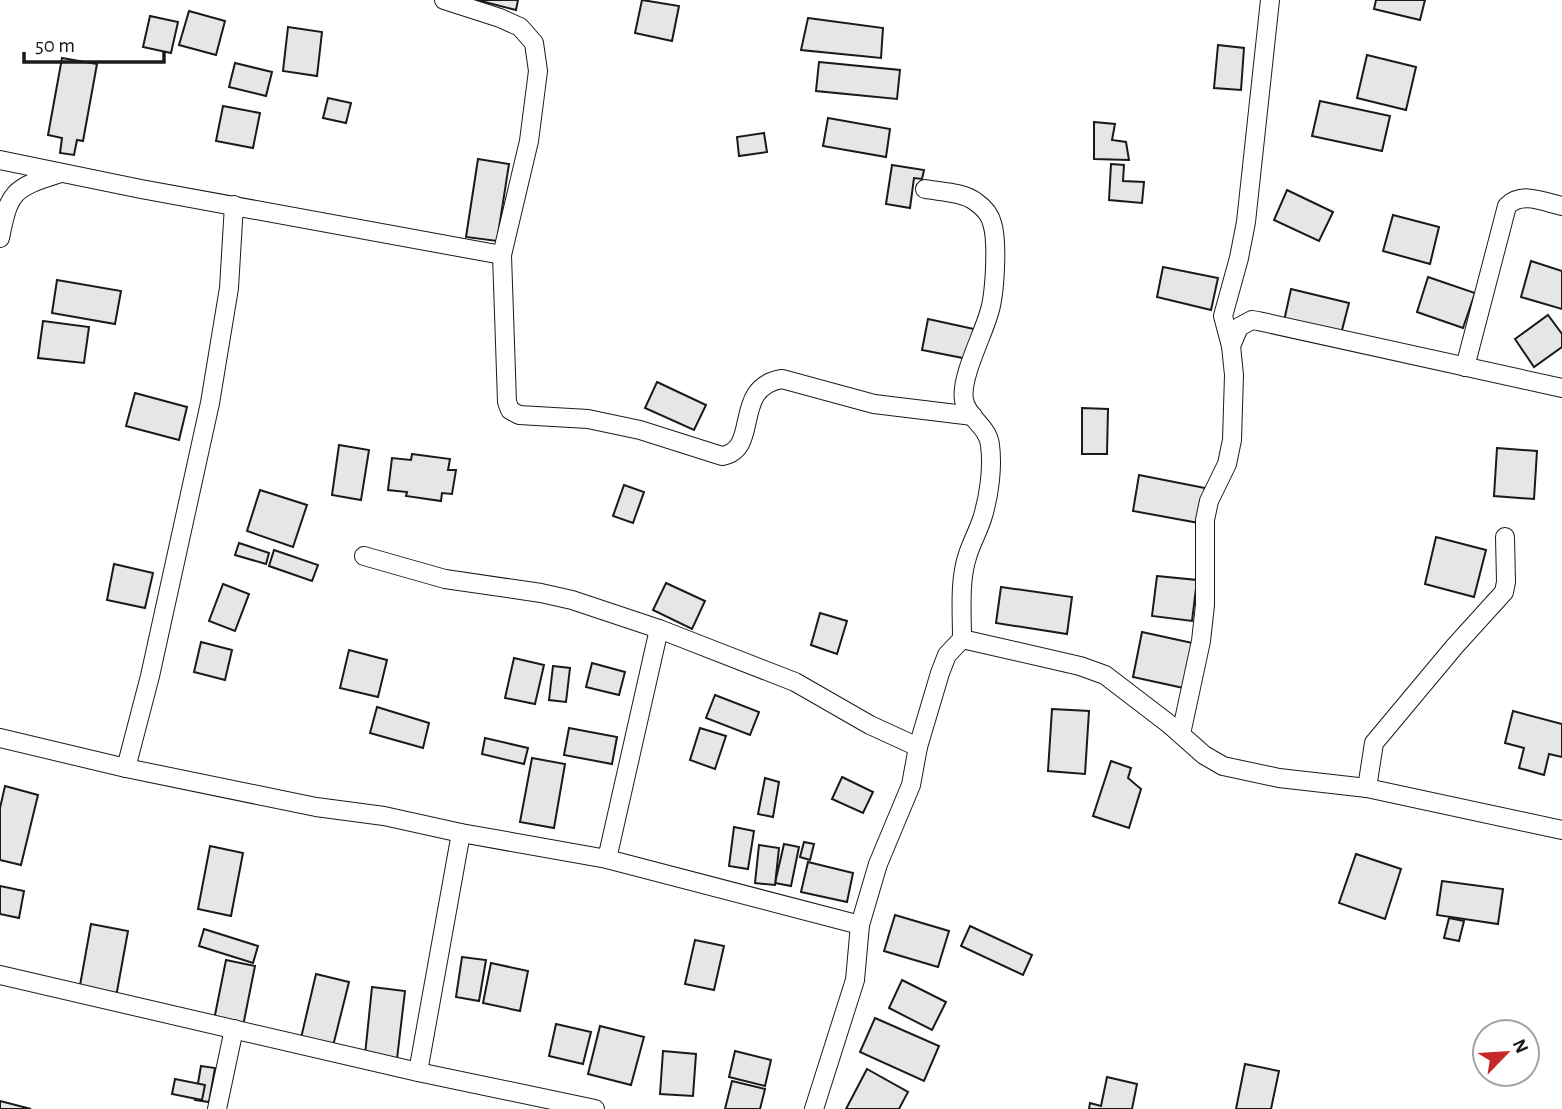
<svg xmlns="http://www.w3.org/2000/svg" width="1562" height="1109" font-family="'Alegreya Sans',sans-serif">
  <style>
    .building { fill: #e6e6e6; stroke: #1a1a1a; stroke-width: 2 }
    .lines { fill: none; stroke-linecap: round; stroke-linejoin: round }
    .street-casing { stroke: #1a1a1a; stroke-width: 20 }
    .street { stroke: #fff; stroke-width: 18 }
  </style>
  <rect width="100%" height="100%" fill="#fff"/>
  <g class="building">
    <polygon points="477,0 518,0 516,10"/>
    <polygon points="642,0 679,6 672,41 635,33"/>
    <polygon points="1376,0 1425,0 1420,20 1374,9"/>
    <polygon points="189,11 225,21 216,55 179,45"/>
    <polygon points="150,16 178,22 171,53 143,47"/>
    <polygon points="808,18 883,28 881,58 801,50"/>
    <polygon points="288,27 322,32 317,76 283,71"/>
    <polygon points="1218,45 1244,48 1241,90 1214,88"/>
    <polygon points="1367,55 1416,67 1406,110 1357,98"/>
    <polygon points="62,58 97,64 83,141 77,140 74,155 60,153 62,138 48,135"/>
    <polygon points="819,62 900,70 897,99 816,91"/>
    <polygon points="235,63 272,72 266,96 229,87"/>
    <polygon points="328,98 351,103 346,123 323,118"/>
    <polygon points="1320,101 1390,116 1382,151 1312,136"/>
    <polygon points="223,106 260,113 253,148 216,141"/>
    <polygon points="828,118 890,129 886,157 823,146"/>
    <polygon points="1094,122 1115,124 1112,140 1126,142 1129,160 1094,159"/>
    <polygon points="764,133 767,152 739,156 737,137"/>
    <polygon points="478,159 509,164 497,241 466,237"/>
    <polygon points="1111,164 1124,165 1123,181 1144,182 1142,203 1109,200"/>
    <polygon points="892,165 924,170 922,179 914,178 910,208 886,204"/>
    <polygon points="1287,190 1333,212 1319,241 1274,220"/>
    <polygon points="1393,215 1439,227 1430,264 1383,251"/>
    <polygon points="1531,261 1562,271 1562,309 1521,297"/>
    <polygon points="1163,267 1218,278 1211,310 1157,297"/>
    <polygon points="1428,277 1475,293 1463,328 1417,312"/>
    <polygon points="57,280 121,291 115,324 52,313"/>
    <polygon points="1291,289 1349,303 1341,334 1284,321"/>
    <polygon points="1548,315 1562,334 1562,347 1534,367 1515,339"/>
    <polygon points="928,319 974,329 968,359 922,350"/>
    <polygon points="43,321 89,327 84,363 38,358"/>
    <polygon points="657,382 706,405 694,430 645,408"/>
    <polygon points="135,393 187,407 179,440 126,426"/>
    <polygon points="1082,408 1108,409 1107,454 1082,454"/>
    <polygon points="339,445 369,450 361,500 332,495"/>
    <polygon points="1497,448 1537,451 1534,499 1494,496"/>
    <polygon points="412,454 450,459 448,470 456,470 452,494 442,493 441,501 406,496 407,492 388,490 392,458 411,460"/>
    <polygon points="1139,475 1205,488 1199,523 1133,511"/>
    <polygon points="624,485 644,492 633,523 613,516"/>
    <polygon points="260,490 307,505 293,547 247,531"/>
    <polygon points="1436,537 1486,550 1474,597 1425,584"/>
    <polygon points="239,543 269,553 266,564 235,555"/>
    <polygon points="274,550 318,565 312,581 269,566"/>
    <polygon points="114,564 153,573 145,608 107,600"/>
    <polygon points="1157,576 1197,580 1192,621 1152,616"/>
    <polygon points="666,583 705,601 692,629 653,610"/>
    <polygon points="223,584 249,594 235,631 209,621"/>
    <polygon points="1001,587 1072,597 1067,634 996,623"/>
    <polygon points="820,613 847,621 837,654 811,645"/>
    <polygon points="1142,632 1197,644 1188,689 1133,677"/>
    <polygon points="201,642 232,650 225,680 194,672"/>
    <polygon points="349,650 387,660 378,697 340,688"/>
    <polygon points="514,658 544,665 535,704 505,698"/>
    <polygon points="592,663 625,672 619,695 586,687"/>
    <polygon points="553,666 570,668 566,702 549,700"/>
    <polygon points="715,695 759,712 750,735 706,718"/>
    <polygon points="377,707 429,723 423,748 370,733"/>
    <polygon points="1052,709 1089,711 1085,774 1048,771"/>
    <polygon points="1513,711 1562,724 1562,757 1549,754 1544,775 1519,768 1524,748 1505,743"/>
    <polygon points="569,728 617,737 612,764 564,755"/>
    <polygon points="700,728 726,736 715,769 690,760"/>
    <polygon points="485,738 528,748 524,764 482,754"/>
    <polygon points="532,758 565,764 554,828 520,822"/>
    <polygon points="1111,761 1131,768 1128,778 1141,789 1129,828 1093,816"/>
    <polygon points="842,777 873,792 863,813 832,799"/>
    <polygon points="765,778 779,782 773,817 758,814"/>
    <polygon points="5,786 38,795 21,865 0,860 0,808"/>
    <polygon points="734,827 754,831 748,869 729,866"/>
    <polygon points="804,842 814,844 810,860 800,857"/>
    <polygon points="784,844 799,847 791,886 775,883"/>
    <polygon points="759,845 779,848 775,885 755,883"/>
    <polygon points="210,846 243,853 231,916 198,909"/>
    <polygon points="1356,854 1401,869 1385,919 1339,903"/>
    <polygon points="808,862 853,873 847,902 801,892"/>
    <polygon points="1442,881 1503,889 1498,924 1437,915"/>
    <polygon points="0,886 24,891 19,918 0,914"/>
    <polygon points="895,915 949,931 938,967 884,951"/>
    <polygon points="1449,918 1464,921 1459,941 1444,938"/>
    <polygon points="91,924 128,931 116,997 79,991"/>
    <polygon points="970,926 1032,955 1023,975 961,946"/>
    <polygon points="204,929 258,946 253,963 199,946"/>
    <polygon points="695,940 724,946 714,990 685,984"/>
    <polygon points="462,957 486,960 479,1001 456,997"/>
    <polygon points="226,960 255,966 243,1026 214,1020"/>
    <polygon points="491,963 528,971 520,1011 483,1003"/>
    <polygon points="316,974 349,982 333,1046 301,1038"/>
    <polygon points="902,980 946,1002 932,1030 889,1008"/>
    <polygon points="372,987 405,991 397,1059 365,1055"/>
    <polygon points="875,1018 939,1046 924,1081 860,1052"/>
    <polygon points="556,1024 591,1032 583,1064 549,1056"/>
    <polygon points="600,1026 644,1037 631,1085 588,1074"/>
    <polygon points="663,1051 696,1054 693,1096 660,1094"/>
    <polygon points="735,1051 771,1060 765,1086 729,1077"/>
    <polygon points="1245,1064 1279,1071 1271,1109 1236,1109"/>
    <polygon points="201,1066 215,1068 209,1102 195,1100"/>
    <polygon points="867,1069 908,1092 899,1109 846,1109"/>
    <polygon points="1107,1077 1137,1084 1132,1109 1089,1109 1090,1103 1101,1106"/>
    <polygon points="175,1079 205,1085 202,1100 172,1094"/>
    <polygon points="732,1081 765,1089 760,1109 725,1109"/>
    <polygon points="0,1101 31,1109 0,1109"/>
  </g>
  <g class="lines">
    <defs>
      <g id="street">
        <path d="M444,0L500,18L520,27L534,43L538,71L529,141L502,255L507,402L510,410L519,415L588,419L640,430L722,456C761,450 731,387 782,379L874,404L973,416"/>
        <polyline points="0,160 141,189 502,255"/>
        <path d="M0,238C9,192 13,188 58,174"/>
        <polyline points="1231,346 1239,327 1252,320 1258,321 1562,388"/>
        <path d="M1465,367L1507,206C1522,191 1544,202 1562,206"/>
        <polyline points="364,556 445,579 541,593 572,600 659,629 795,682 870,725 918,747"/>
        <polyline points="962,639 1080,666 1105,675 1169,724 1204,755 1223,766 1279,778 1367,788 1562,830"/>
        <polyline points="1181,734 1201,641 1205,605 1205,520 1209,501 1227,464 1232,440 1234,375 1231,346 1223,316 1239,258 1246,222 1270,0"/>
        <polyline points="0,738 126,768 316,807 384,816 461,833 607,859 860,925"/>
        <polyline points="126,768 150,676 210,403 229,288 234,205"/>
        <polyline points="1367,788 1374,743 1455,646 1504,592 1506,582 1505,537"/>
        <polyline points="607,859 659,629"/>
        <polyline points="0,975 418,1072 595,1109"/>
        <polyline points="418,1072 461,833"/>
        <polyline points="217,1109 234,1029"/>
        <path d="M814,1109L855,980L860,925L878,864L911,785L918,747L940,673L947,655L962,639C962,611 959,580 968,554C972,542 978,531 982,519C989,497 993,468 990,445C988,426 967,418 964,400C960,378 983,335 989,313C995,295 998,241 992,223C990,215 983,207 976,202C963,192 942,192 925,189"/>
      </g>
    </defs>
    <use href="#street" class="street-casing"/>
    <use href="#street" class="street"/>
  </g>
  <g transform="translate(1506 1053) rotate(65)"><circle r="33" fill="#ffffff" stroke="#a3a3a3" stroke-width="2"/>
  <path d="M0-5L12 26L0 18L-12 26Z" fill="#c62828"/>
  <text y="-10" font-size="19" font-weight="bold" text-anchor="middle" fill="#1a1a1a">N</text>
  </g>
  <path d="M24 52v10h140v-10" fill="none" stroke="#1a1a1a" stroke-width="3.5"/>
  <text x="35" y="52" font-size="21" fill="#1a1a1a" stroke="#ffffff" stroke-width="5" paint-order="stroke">50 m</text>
</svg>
